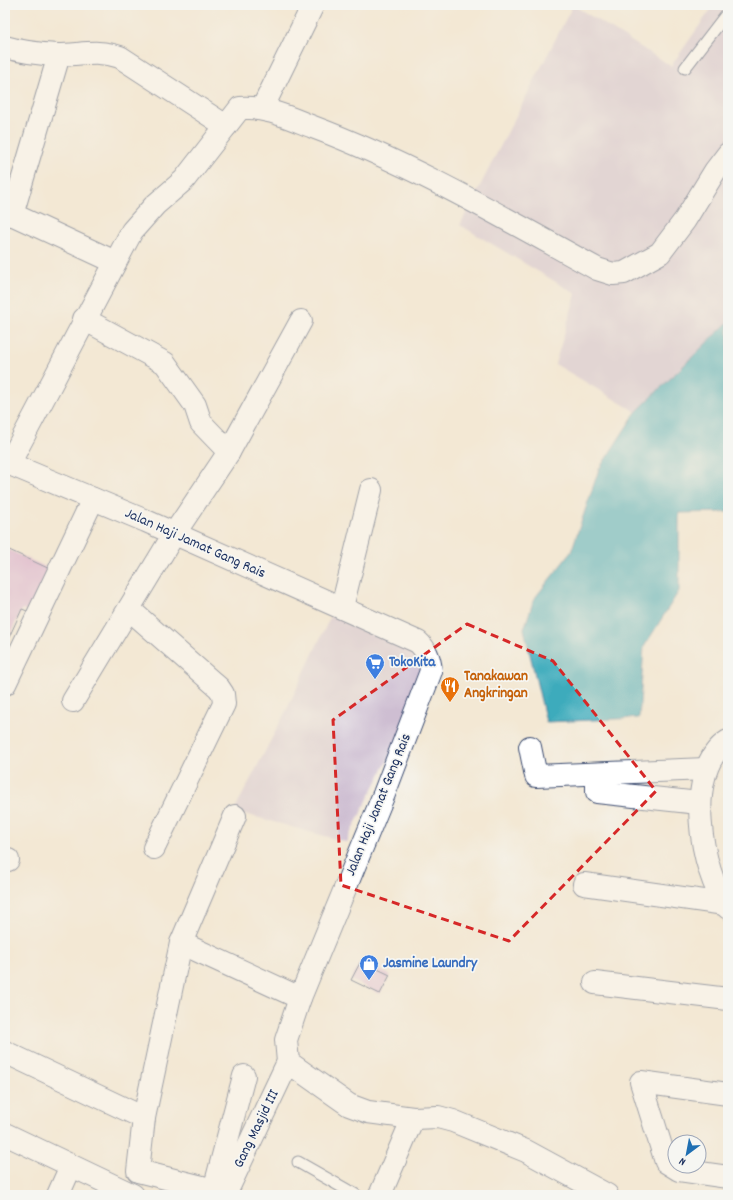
<svg xmlns="http://www.w3.org/2000/svg" width="733" height="1200" font-family="Dekko,sans-serif">
  <style>
    .industrial { fill: #cebed2 }
    .water { fill: #3dabbc; stroke: #2c6d8d }
    .building { fill: #d19bcd }
    .lines { fill: none; stroke-linecap: round; stroke-linejoin: round }
    .service-casing { stroke: #3b4b70; stroke-width: 13 }
    .minor-casing { stroke: #3b4b70; stroke-width: 24 }
    .service { stroke: #fff; stroke-width: 11 }
    .minor { stroke: #fff; stroke-width: 22 }
    .marked { fill: none; stroke: #d62828; stroke-width: 3; stroke-dasharray: 8 5; stroke-linejoin: round }
    .labels { text-anchor: middle; dominant-baseline: central; stroke-width: 3.5; stroke-linejoin: round; paint-order: stroke }
    .street-label { font-size: 15px; fill: #1b2f5e; stroke: #f6f6f2 }
    .shop-label { font-size: 15px; font-weight: bold; fill: #366cbe; stroke: #f6f6f2; text-anchor: start }
    .food-label { font-size: 15px; font-weight: bold; fill: #c56008; stroke: #f6f6f2; text-anchor: start }
  </style>
  <rect width="100%" height="100%" fill="#f6f6f2"/>
  <filter id="ink" filterUnits="userSpaceOnUse"><feTurbulence type="fractalNoise" baseFrequency=".025" numOctaves="2"/><feDisplacementMap in="SourceGraphic" scale="8" xChannelSelector="R" yChannelSelector="G"/><feConvolveMatrix kernelMatrix="1 2 1 2 8 2 1 2 1" color-interpolation-filters="sRGB"/></filter>
  <filter id="wash" filterUnits="userSpaceOnUse"><feTurbulence type="fractalNoise" baseFrequency=".012" numOctaves="4" result="noise"/><feDisplacementMap in="SourceGraphic" scale="16" xChannelSelector="R" yChannelSelector="G"/><feGaussianBlur stdDeviation="0.9" result="paint"/><feColorMatrix in="noise" values="0 0 0 0 0 0 0 0 0 0 0 0 0 0 0 0 0 1.4 0 .05"/><feComposite in="paint" operator="in"/></filter>
  <g filter="url(#wash)">
    <rect width="100%" height="100%" fill="#f3e8d4"/>
    <g class="industrial">
      <polygon points="573,5 671,66 714,5 728,5 728,322 636,412 555,364 576,294 460,225"/>
      <polygon points="333,611 406,636 434,683 385,765 346,842 234,811 286,711"/>
    </g>
    <polygon class="water" points="728,322 728,512 679,513 679,591 644,647 639,718 546,722 524,629 534,599 571,552 599,469 636,412"/>
    <g id="blocks">
      <g class="building">
        <polygon points="5,548 54,571 35,614 22,609 5,646"/>
        <polygon points="361,961 390,975 380,994 351,980"/>
      </g>
    </g>
  </g>
  <g filter="url(#ink)">
    <use href="#blocks" fill-opacity="0" stroke="#3b4b70" stroke-width="1"/>
    <g class="lines">
      <defs>
        <g id="service">
          <polyline points="685,68 728,12"/>
          <polyline points="298,1162 356,1195"/>
        </g>
        <g id="minor">
          <path d="M5,47C22,52 40,54 58,55C80,55 98,49 120,57L226,126"/>
          <polyline points="262,109 313,5"/>
          <polyline points="5,211 115,262"/>
          <polyline points="12,215 59,55"/>
          <polyline points="84,319 165,363 195,405 201,423 229,452"/>
          <path d="M5,462L146,521L418,642C427,650 430,659 431,671L384,794L300,998L286,1040L288,1062L349,1105L368,1112L413,1118L438,1117L453,1121L526,1151L607,1195"/>
          <path d="M9,464L132,231L155,205L184,180L240,108C265,106 290,118 313,127C412,164 504,218 597,269L613,274L624,273L660,253L685,220L715,171L728,154"/>
          <polyline points="342,607 371,490"/>
          <polyline points="129,609 219,688 223,694 224,704 154,848"/>
          <polyline points="5,684 93,499"/>
          <polyline points="73,701 174,534 229,452 301,321"/>
          <path d="M728,741C683,769 700,872 728,908"/>
          <polyline points="530,747 536,776 706,769"/>
          <polyline points="597,774 597,792 699,803"/>
          <polyline points="235,816 181,943 144,1118 138,1171 214,1190 244,1076"/>
          <polyline points="5,859 8,860"/>
          <polyline points="584,884 725,904"/>
          <polyline points="181,943 300,998"/>
          <polyline points="595,983 728,999"/>
          <polyline points="5,1052 144,1118"/>
          <polyline points="728,1094 641,1082 666,1162 679,1170 728,1177"/>
          <polyline points="5,1134 133,1195"/>
          <polyline points="58,1195 71,1166"/>
          <polyline points="225,1195 288,1062"/>
          <polyline points="380,1195 413,1118"/>
        </g>
      </defs>
      <use href="#service" class="service-casing"/>
      <use href="#minor" class="minor-casing"/>
      <use href="#service" class="service"/>
      <use href="#minor" class="minor"/>
    </g>
  </g>
  <path d="M0 0H733V1200H0ZM467,624L553,661L656,791L509,941L341,885L333,720Z" fill="#f3e8d4" fill-opacity=".55" fill-rule="evenodd"/>
  <path class="marked" d="M467,624L553,661L656,791L509,941L341,885L333,720Z"/>
  <defs>
    <symbol id="supermarket-pin" viewBox="-11 -11 22 30"><path d="M0 17L-7.5 6A9.5 9.5 0 1 1 7.5 6Z" fill="#3f7fe0" stroke="#f6f6f2"/><path d="M-6-5.5h2.5l.6 2H6L4.5 2H-2.5L-4.4-4H-6ZM-1.5 3.2a1.3 1.3 0 1 0 .1 0ZM3 3.2a1.3 1.3 0 1 0 .1 0Z" fill="#fff"/></symbol>
    <symbol id="restaurant-pin" viewBox="-11 -11 22 30"><path d="M0 17L-7.5 6A9.5 9.5 0 1 1 7.5 6Z" fill="#e8710a" stroke="#f6f6f2"/><path d="M-5-6h1v4h1v-4h1v4h1v-4h1v5L-1.5 .5V6h-2V.5L-5-1ZM5-6V6H3V1.5H1.5Q1.5-4 5-6Z" fill="#fff"/></symbol>
    <symbol id="shop-pin" viewBox="-11 -11 22 30"><path d="M0 17L-7.5 6A9.5 9.5 0 1 1 7.5 6Z" fill="#3f7fe0" stroke="#f6f6f2"/><path d="M-5-2.5h2.3a2.7 3.5 0 0 1 5.4 0H5L5.5 6h-11ZM-1.5-2.5h3a1.5 2.3 0 0 0-3 0Z" fill="#fff"/></symbol>
  </defs>
  <g fill-rule="evenodd">
    <use href="#supermarket-pin" x="364" y="652" width="22" height="30"/>
    <use href="#restaurant-pin" x="439" y="675" width="22" height="30"/>
    <use href="#shop-pin" x="358" y="953" width="22" height="30"/>
  </g>
  <g class="labels">
    <g class="street-label">
      <text transform="translate(195 544) rotate(24)">Jalan Haji Jamat Gang Rais</text>
      <text transform="translate(379 805) rotate(-68)">Jalan Haji Jamat Gang Rais</text>
      <text transform="translate(257 1129) rotate(-64)">Gang Masjid III</text>
    </g>
    <g class="shop-label">
      <text x="389" y="663">TokoKita</text>
      <text x="383" y="964">Jasmine Laundry</text>
    </g>
    <g class="food-label">
      <text x="464" y="677">Tanakawan<tspan x="464" dy="17">Angkringan</tspan></text>
    </g>
  </g>
  <rect width="733" height="1200" fill="none" stroke="#f6f6f2" stroke-width="20"/>
  <g transform="translate(687 1154) rotate(212)"><circle r="19" fill="#f6f6f2" stroke="#9ea6b7"/>
  <path d="M0-3L7 15L0 10L-7 15Z" fill="#1f6fb2"/>
  <text y="-6" font-size="11" font-weight="bold" text-anchor="middle" fill="#1b2f5e">N</text>
  </g>
</svg>
